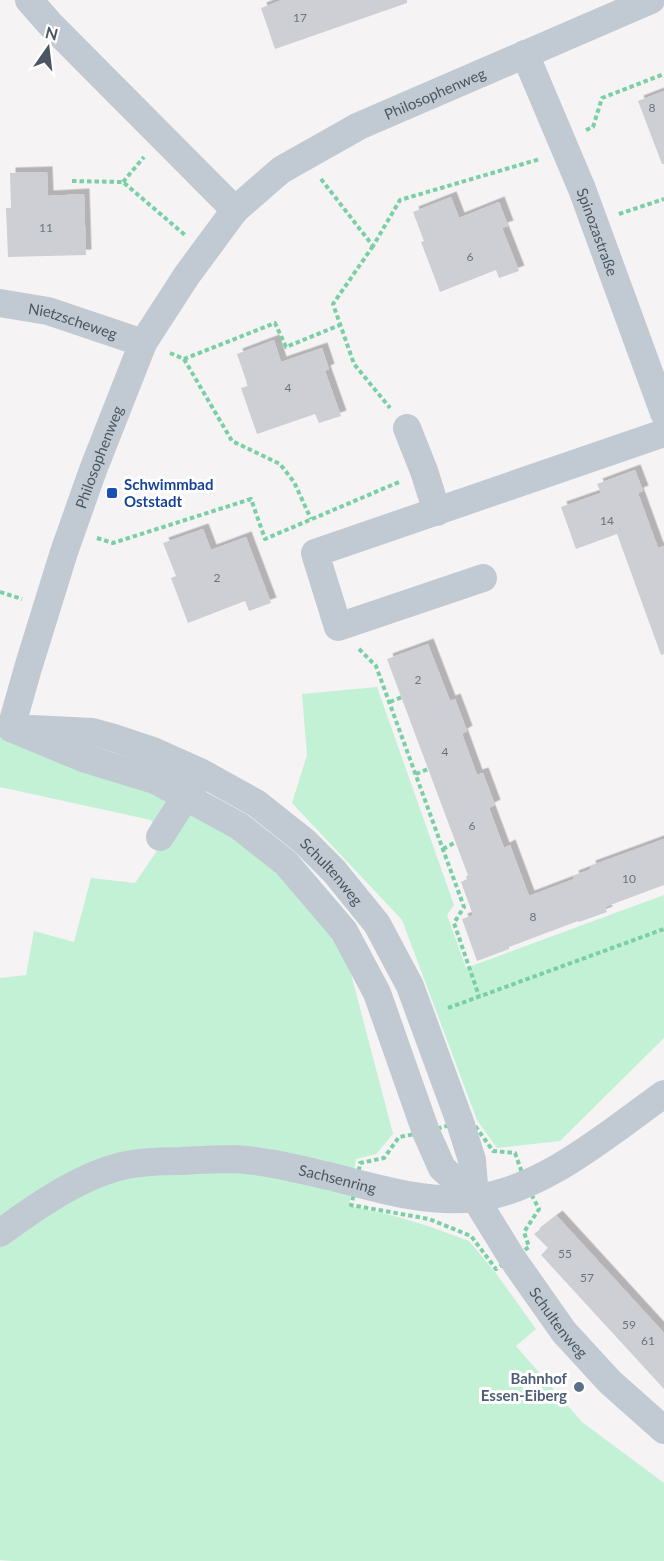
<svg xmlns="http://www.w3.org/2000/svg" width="664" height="1561" font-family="Lato,sans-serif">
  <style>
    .green { fill: #c3f1d5 }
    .building { fill: #cdcfd5; filter: url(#shadow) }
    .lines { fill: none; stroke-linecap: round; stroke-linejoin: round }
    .path { stroke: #7ad0a6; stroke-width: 4; stroke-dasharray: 4.5 3; stroke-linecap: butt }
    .minor { stroke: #c1cad2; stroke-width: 28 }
    .transit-dot { fill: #1a4fb4; stroke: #fff; stroke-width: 2 }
    .service-dot { fill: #5c6f8a; stroke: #fff; stroke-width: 2 }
    .labels { text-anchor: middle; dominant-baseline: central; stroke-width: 6; stroke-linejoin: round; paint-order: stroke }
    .number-label { font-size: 12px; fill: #6b747e }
    .street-label { font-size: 15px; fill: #4a5661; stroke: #fff }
    .transit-label { font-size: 15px; font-weight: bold; fill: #164399; stroke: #fff; text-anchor: start }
    .service-label { font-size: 15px; font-weight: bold; fill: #4e5e75; stroke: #fff; text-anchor: end }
  </style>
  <defs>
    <filter id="shadow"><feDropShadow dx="5.5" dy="-5.5" stdDeviation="0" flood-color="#0004"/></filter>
  </defs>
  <rect width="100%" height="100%" fill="#f5f3f3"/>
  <g class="green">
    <polygon points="377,687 454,905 447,915 466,968 664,895 664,1038 560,1141 497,1148 477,1120 402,920 292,803 307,755 302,694"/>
    <polygon points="0,727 187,797 338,924 393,1134 376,1154 356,1159 349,1206 391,1215 428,1226 469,1241 495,1272 536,1329 516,1346 582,1422 664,1483 664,1561 13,1561 0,1560 0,978 26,975 34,931 74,942 91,878 135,883 163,842 151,820 0,787"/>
  </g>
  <g class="building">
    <polygon points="282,0 407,0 407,3 275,49 261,8"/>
    <polygon points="664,91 664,164 662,164 638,101"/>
    <polygon points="47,172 48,196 84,194 86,255 8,257 6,208 11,208 10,173"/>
    <polygon points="451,197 459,218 499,202 508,226 502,228 519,271 499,278 496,270 440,292 421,242 424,241 413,212"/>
    <polygon points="274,340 281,362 322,348 329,369 325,371 341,416 319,423 315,414 257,434 241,388 248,386 237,354"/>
    <polygon points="635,470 643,491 638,493 658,548 664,546 664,654 661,655 617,534 576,549 561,507 601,493 597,484"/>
    <polygon points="203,529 211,550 246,537 271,603 249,611 245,601 188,623 171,578 176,576 163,543"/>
    <polygon points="428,644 450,701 455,699 467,731 462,734 477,775 483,773 495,805 489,808 504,848 510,845 529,896 574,879 573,876 591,869 590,866 664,839 664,885 605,907 607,912 579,922 578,921 509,947 509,949 477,961 462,919 473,915 461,882 469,878 387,659"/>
    <polygon points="557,1216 664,1333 664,1389 541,1255 548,1248 534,1234"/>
  </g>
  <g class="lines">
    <g class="path">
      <polyline points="586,130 593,127 602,98 664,74"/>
      <polyline points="321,179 373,246 400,200 540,159"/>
      <polyline points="72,181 123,182 185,235"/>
      <polyline points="123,182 144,157"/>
      <polyline points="619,214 664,199"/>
      <polyline points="373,246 333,304 354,364 390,408"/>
      <polyline points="170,353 184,359 275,323 286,347 340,325"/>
      <polyline points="184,359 232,441 280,464 294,482 311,519"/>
      <polyline points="97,538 113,543 251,499 265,539 399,482"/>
      <polyline points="0,592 22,599"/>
      <polyline points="359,649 376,666 464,907 454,923 479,996"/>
      <polyline points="390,702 402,697"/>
      <polyline points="416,774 428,769"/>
      <polyline points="443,849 456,842"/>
      <polyline points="448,1008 664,929"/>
      <polygon points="471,1120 493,1151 515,1153 526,1184 539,1209 524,1232 529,1247 496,1269 471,1236 429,1219 351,1205 357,1183 360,1163 384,1158 399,1137 426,1132 460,1122"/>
    </g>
    <g class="minor">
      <polyline points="29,0 50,24 235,210"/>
      <path id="s1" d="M525,54L582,189L664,413"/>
      <path id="s2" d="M0,303L48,311L143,343"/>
      <polyline points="407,428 424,471 437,512"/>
      <polyline points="483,578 338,627 315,553 664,433"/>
      <path id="s3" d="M11,728L28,668L64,552L93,470L143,343L187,275L235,210L281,170L359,126L651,0"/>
      <path id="s4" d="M11,728L83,758L155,780L239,826L286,863L344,931L377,993L426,1132L442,1168L475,1198L512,1258L564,1332L610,1382L664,1430"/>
      <path id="s5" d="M32,729L92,732L114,738L153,751L200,772L256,803L304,841L334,871L377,924L410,986L460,1122L472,1160L475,1198"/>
      <polyline points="160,837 195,782"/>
      <path id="s6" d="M0,1233C34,1208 77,1178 118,1167C136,1162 162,1161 181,1161C199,1160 217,1159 235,1159C267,1161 298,1169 329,1176C376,1188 426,1204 476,1198C544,1190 610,1132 664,1094"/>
    </g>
  </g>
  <rect class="transit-dot" x="106" y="487" width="12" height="12" rx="3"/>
  <circle class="service-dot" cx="579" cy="1387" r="6"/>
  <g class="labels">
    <g class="number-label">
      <text x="300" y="17">17</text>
      <text x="652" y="107">8</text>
      <text x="46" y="227">11</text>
      <text x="470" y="256">6</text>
      <text x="288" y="387">4</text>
      <text x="607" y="520">14</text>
      <text x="217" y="577">2</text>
      <text x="418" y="679">2</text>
      <text x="445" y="751">4</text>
      <text x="472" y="825">6</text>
      <text x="629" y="878">10</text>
      <text x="533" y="916">8</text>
      <text x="565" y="1253">55</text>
      <text x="587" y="1277">57</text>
      <text x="629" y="1324">59</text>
      <text x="648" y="1340">61</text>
    </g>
    <g class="street-label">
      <text stroke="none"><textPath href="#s3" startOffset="802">Philosophenweg</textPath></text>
      <text stroke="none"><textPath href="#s1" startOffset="192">Spinozastraße</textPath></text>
      <text stroke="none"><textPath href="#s2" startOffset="75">Nietzscheweg</textPath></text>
      <text stroke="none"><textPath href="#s3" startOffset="285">Philosophenweg</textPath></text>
      <text stroke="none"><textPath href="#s5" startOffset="342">Schultenweg</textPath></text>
      <text stroke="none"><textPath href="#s6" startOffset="358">Sachsenring</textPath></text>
      <text stroke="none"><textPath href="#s4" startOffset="850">Schultenweg</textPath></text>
    </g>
    <g class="transit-label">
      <text x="124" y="484">Schwimmbad<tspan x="124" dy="17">Oststadt</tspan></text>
    </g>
    <g class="service-label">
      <text x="567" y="1378">Bahnhof<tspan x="567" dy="17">Essen-Eiberg</tspan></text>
    </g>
  </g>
  <g transform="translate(48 48) rotate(14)" stroke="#ffffff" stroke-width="4.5" paint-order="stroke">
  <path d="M0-4.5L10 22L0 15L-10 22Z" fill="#4a5661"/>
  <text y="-9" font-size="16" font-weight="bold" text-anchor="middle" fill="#4a5661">N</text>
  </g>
</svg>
